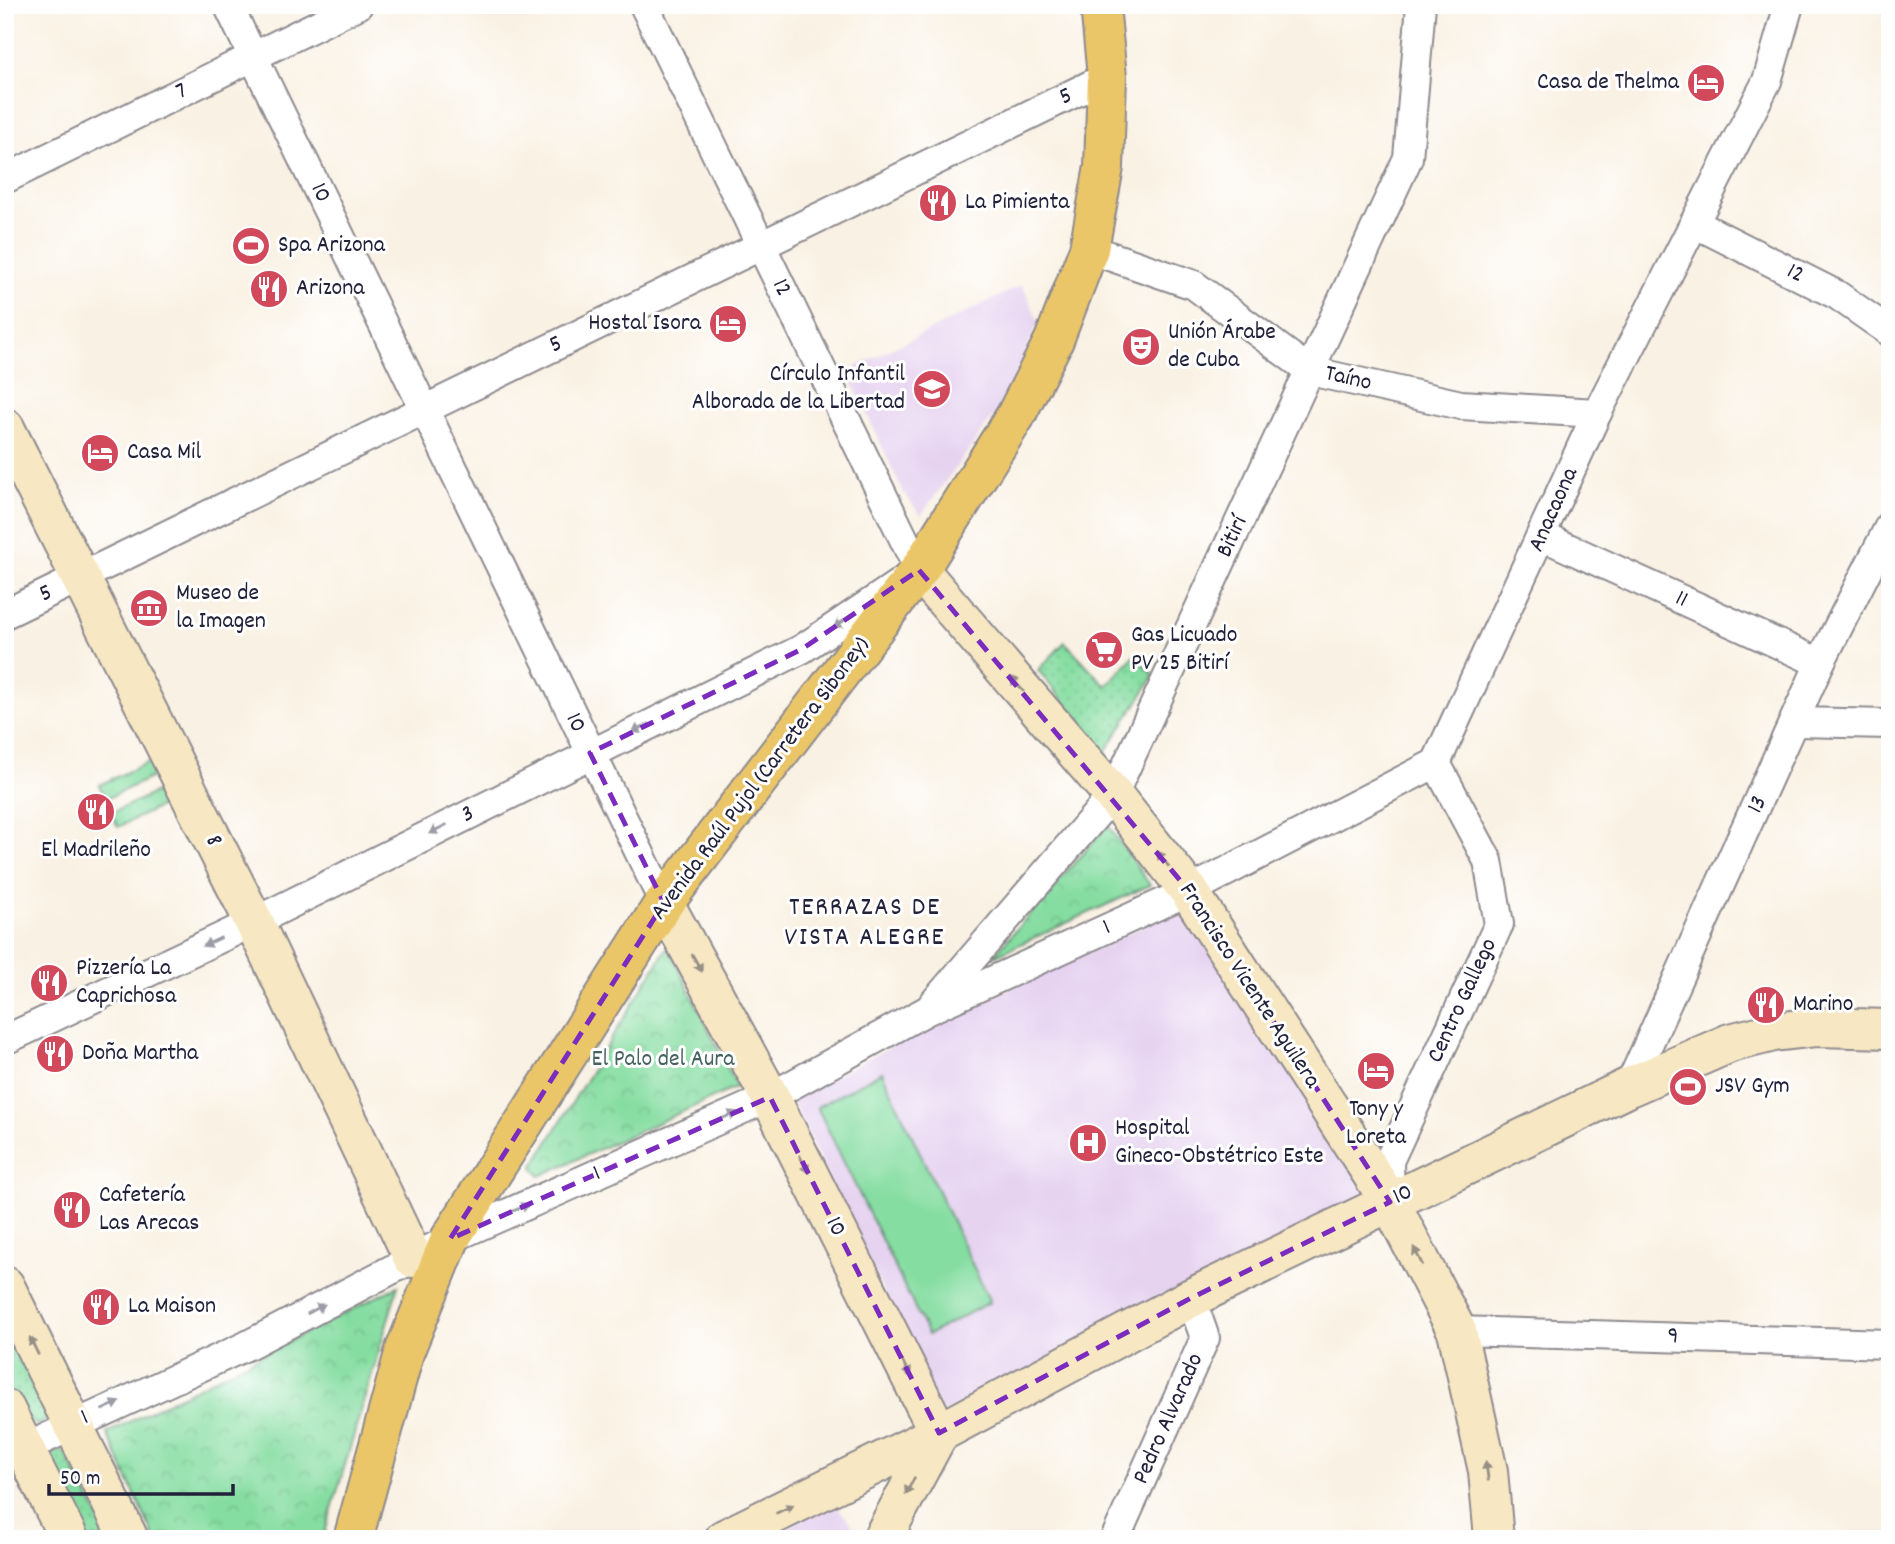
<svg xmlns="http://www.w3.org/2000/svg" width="1895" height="1544" font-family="Dekko,sans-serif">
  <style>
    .built { fill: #e6d3f0 }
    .grass { fill: url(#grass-dots); stroke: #54806e; stroke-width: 2 }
    .park { fill: url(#park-crowns); stroke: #54806e; stroke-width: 2 }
    .garden { fill: #85dda1; stroke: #54806e; stroke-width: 2 }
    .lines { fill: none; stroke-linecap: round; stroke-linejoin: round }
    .street-casing { stroke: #8e8a8f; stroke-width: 32 }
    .secondary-casing { stroke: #8e8a8f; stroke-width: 42 }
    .primary-casing { stroke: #8e8a8f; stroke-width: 42 }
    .street { stroke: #fff; stroke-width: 28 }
    .secondary { stroke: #f7e8c3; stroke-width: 38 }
    .primary { stroke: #ebc669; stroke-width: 38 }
    .oneway { fill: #9c9ca7 }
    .oneway2 { fill: #978f86 }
    .marked { fill: none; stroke: #7b2cbf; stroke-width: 5; stroke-dasharray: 14 9; stroke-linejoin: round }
    .labels { text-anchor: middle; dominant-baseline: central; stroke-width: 6; stroke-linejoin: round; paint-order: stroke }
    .poi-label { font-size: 24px; fill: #22223b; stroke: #fff; text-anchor: start }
    .street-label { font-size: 24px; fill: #22223b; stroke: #fff }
    .park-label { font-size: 24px; fill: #45635f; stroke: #fff }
    .neighbourhood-label { font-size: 26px; letter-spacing: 2px; fill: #22223b; stroke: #fff }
  </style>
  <defs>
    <pattern id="grass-dots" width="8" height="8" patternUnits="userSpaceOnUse" patternTransform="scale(1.75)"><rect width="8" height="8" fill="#85dda1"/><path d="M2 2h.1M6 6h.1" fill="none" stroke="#73bd8c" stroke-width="1.8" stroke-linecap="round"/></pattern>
    <pattern id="park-crowns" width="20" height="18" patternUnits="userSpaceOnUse" patternTransform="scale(1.75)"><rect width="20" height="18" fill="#85dda1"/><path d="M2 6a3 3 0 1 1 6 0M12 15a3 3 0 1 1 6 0" fill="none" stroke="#73bd8c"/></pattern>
  </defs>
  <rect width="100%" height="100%" fill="#fff"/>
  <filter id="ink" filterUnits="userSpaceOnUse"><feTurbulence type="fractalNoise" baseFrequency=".0143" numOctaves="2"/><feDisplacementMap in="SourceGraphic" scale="14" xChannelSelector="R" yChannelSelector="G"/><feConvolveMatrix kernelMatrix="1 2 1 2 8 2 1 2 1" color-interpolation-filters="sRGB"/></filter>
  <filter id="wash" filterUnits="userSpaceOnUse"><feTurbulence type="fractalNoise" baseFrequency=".00686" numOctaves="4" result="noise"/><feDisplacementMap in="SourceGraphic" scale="28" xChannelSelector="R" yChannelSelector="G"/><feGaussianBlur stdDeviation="1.57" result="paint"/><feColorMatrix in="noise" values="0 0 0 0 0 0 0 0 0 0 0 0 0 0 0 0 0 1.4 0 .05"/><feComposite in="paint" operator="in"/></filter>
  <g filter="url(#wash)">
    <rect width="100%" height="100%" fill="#f9f1e3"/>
    <g class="built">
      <polygon points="1022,285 1039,322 1000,407 921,515 903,492 847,371"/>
      <polygon points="1186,906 1396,1187 942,1413 791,1099 934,1024"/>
      <polygon points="833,1502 858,1532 854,1539 764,1539"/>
    </g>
    <g class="grass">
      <polygon points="1065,642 1106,686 1134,656 1155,675 1105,752 1038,670"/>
      <path d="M5,1313L50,1415L41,1425C23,1426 7,1391 5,1374C3,1354 5,1333 5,1313Z"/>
      <polygon points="56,1451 64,1451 111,1539 83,1539 49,1457"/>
    </g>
    <g class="park">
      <polygon points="1108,825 1150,885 992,957"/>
      <polygon points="668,946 737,1087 540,1176 533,1167"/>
      <polygon points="398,1286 323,1539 155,1539 107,1433"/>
    </g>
    <g class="garden">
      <polygon points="155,759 162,772 106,799 99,785"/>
      <polygon points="167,787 174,800 118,827 111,813"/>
      <polygon points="882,1072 990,1302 928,1335 817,1107"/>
    </g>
  </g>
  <g filter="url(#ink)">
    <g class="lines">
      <defs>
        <g id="street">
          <polyline points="228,5 664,903"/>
          <polyline points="5,179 358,5"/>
          <polyline points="1696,224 1837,295 1890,332"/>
          <polyline points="1089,249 1194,285 1310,371 1461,405 1597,413"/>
          <polyline points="1542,536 1820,663"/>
          <polyline points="5,614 1107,77"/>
          <polyline points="1796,722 1890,724"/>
          <polyline points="933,1004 1113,795 1408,158 1421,5"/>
          <polyline points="5,1040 254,922 802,649 919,570 644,5"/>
          <polyline points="1629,1087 1820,663 1890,525"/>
          <polyline points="1390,1202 1389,1161 1499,924 1488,861 1436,763"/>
          <polyline points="1457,1331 1890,1344"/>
          <polyline points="5,1457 246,1346 450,1239 770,1097 926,1011 1189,891 1436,763 1597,413 1767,81 1789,5"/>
          <polyline points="1115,1539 1205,1338 1191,1298"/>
        </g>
        <g id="secondary">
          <polyline points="5,428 254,922 413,1258"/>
          <polyline points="919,570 1113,795 1189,891 1390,1202 1457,1331 1488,1471 1494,1539"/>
          <polyline points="664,903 770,1097 939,1433"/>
          <polyline points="5,1286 129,1539"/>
          <polyline points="5,1409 69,1539"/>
          <polyline points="724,1539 939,1433 1191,1298 1629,1087 1730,1043 1774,1032 1817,1027 1890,1029"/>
          <polyline points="882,1539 939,1433"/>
        </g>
        <polyline id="primary" points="353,1539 405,1350 450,1239 664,903 919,570 1016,415 1054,340 1089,249 1104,167 1107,77 1100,5"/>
      </defs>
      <use href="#street" class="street-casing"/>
      <use href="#secondary" class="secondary-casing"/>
      <use href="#primary" class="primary-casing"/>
      <use href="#street" class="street"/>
      <use href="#secondary" class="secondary"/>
      <use href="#primary" class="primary"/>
    </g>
    <defs><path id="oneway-solid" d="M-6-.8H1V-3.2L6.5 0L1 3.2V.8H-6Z" transform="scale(1.75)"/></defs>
    <g class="oneway">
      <use href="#oneway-solid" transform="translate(842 622) rotate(146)"/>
      <use href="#oneway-solid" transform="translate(641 728) rotate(154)"/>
      <use href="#oneway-solid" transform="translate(438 829) rotate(153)"/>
      <use href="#oneway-solid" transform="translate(212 942) rotate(155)"/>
      <use href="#oneway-solid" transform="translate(728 1116) rotate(-24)"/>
      <use href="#oneway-solid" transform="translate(520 1208) rotate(-24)"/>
      <use href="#oneway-solid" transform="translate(316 1309) rotate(-28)"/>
      <use href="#oneway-solid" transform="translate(111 1406) rotate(-24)"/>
    </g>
    <g class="oneway2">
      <use href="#oneway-solid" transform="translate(1017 684) rotate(-131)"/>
      <use href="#oneway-solid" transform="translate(1163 859) rotate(-128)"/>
      <use href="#oneway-solid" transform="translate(697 963) rotate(61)"/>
      <use href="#oneway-solid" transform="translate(804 1164) rotate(63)"/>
      <use href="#oneway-solid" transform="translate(1418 1256) rotate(-117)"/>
      <use href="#oneway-solid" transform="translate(34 1346) rotate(-116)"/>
      <use href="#oneway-solid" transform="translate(906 1368) rotate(63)"/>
      <use href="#oneway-solid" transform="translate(1487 1471) rotate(-98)"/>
      <use href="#oneway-solid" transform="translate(910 1486) rotate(118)"/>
      <use href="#oneway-solid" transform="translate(785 1509) rotate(-26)"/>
    </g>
  </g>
  <path class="marked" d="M919,570L1189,891L1390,1202L1191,1298L939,1433L770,1097L450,1239L664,903L590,753L802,649Z"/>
  <defs>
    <symbol id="hotel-disc" viewBox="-11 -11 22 22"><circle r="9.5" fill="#d1495b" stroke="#fff"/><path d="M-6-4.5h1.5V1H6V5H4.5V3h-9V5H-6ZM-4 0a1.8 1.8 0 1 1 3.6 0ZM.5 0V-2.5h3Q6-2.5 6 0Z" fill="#fff"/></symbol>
    <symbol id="restaurant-disc" viewBox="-11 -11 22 22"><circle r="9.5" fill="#d1495b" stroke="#fff"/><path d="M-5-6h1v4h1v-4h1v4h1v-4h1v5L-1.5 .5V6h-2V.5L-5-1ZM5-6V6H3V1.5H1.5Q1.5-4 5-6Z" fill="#fff"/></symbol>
    <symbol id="stadium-disc" viewBox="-11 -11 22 22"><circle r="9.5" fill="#d1495b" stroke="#fff"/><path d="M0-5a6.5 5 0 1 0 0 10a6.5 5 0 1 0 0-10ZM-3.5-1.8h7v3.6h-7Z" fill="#fff"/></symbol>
    <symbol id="theatre-disc" viewBox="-11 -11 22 22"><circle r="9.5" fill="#d1495b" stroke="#fff"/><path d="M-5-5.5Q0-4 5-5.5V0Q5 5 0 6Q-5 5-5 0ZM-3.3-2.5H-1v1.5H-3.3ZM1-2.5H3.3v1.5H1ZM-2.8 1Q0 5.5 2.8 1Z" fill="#fff"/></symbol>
    <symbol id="school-disc" viewBox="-11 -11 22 22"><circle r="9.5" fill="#d1495b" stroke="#fff"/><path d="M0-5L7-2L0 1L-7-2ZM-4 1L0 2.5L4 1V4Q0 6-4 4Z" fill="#fff"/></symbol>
    <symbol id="museum-disc" viewBox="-11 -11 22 22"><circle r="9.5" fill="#d1495b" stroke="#fff"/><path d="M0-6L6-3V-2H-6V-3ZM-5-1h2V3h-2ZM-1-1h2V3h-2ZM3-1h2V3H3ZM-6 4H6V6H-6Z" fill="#fff"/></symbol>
    <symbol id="supermarket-disc" viewBox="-11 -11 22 22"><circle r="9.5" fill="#d1495b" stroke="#fff"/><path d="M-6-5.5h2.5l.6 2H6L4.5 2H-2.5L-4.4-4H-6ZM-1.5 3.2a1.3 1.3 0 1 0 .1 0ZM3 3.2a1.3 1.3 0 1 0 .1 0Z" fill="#fff"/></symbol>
    <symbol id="hospital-disc" viewBox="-11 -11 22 22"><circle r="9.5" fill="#d1495b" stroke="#fff"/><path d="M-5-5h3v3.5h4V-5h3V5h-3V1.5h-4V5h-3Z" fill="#fff"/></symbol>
  </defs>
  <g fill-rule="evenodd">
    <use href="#hotel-disc" x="1684" y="61" width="44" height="44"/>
    <use href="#restaurant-disc" x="916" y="181" width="44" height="44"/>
    <use href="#stadium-disc" x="229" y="224" width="44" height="44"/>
    <use href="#restaurant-disc" x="247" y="267" width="44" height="44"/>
    <use href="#hotel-disc" x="706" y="302" width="44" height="44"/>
    <use href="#theatre-disc" x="1119" y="325" width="44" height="44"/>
    <use href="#school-disc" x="910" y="367" width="44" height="44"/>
    <use href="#hotel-disc" x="78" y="431" width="44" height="44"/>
    <use href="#museum-disc" x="127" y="586" width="44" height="44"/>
    <use href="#supermarket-disc" x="1082" y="628" width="44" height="44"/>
    <use href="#restaurant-disc" x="74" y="790" width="44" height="44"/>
    <use href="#restaurant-disc" x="27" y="961" width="44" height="44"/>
    <use href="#restaurant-disc" x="1744" y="983" width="44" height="44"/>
    <use href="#restaurant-disc" x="33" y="1032" width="44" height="44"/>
    <use href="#hotel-disc" x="1354" y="1049" width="44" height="44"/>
    <use href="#stadium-disc" x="1666" y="1065" width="44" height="44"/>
    <use href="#hospital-disc" x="1066" y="1121" width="44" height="44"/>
    <use href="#restaurant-disc" x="50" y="1188" width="44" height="44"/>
    <use href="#restaurant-disc" x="79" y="1285" width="44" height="44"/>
  </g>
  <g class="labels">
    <g class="poi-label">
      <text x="1679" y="83" text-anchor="end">Casa de Thelma</text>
      <text x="965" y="203">La Pimienta</text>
      <text x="278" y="246">Spa Arizona</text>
      <text x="296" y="289">Arizona</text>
      <text x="701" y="324" text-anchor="end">Hostal Isora</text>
      <text x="1168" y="333">Unión Árabe<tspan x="1168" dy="28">de Cuba</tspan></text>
      <text x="905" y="375" text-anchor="end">Círculo Infantil<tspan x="905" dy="28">Alborada de la Libertad</tspan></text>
      <text x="127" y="453">Casa Mil</text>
      <text x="176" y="594">Museo de<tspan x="176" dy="28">la Imagen</tspan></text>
      <text x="1131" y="636">Gas Licuado<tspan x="1131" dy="28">PV 25 Bitirí</tspan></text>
      <text x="96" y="851" text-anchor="middle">El Madrileño</text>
      <text x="76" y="969">Pizzería La<tspan x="76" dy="28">Caprichosa</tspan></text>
      <text x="1793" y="1005">Marino</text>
      <text x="82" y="1054">Doña Martha</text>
      <text x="1715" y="1087">JSV Gym</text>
      <text x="1376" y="1110" text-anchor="middle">Tony y<tspan x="1376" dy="28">Loreta</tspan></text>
      <text x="1115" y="1129">Hospital<tspan x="1115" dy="28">Gineco-Obstétrico Este</tspan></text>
      <text x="99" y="1196">Cafetería<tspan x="99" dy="28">Las Arecas</tspan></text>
      <text x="128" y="1307">La Maison</text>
    </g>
    <g class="street-label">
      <text transform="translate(182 92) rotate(-26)">7</text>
      <text transform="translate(1066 97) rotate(-26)">5</text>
      <text transform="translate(320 193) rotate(64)">10</text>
      <text transform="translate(1795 274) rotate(27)">12</text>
      <text transform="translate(781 288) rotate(64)">12</text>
      <text transform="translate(556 345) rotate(-26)">5</text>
      <text transform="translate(1348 379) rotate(13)">Taíno</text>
      <text transform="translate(1554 510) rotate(-66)">Anacaona</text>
      <text transform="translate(1233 537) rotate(-65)">Bitirí</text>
      <text transform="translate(46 594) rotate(-26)">5</text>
      <text transform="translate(1681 600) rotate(25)">11</text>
      <text transform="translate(575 723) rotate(64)">10</text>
      <text transform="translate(761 779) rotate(-53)">Avenida Raúl Pujol (Carretera Siboney)</text>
      <text transform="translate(1758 805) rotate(-65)">13</text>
      <text transform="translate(468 815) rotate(-27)">3</text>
      <text transform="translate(213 841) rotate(63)">8</text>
      <text transform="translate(1107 928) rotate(-25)">1</text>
      <text transform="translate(1249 986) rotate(57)">Francisco Vicente Aguilera</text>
      <text transform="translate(1463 1001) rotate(-65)">Centro Gallego</text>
      <text transform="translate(597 1174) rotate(-24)">1</text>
      <text transform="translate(1403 1195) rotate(-26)">10</text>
      <text transform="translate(835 1227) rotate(63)">10</text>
      <text transform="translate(1673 1337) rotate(2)">9</text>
      <text transform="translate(85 1418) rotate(-25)">1</text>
      <text transform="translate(1169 1419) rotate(-66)">Pedro Alvarado</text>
    </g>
    <g class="park-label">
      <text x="663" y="1060">El Palo del Aura</text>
    </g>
    <g class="neighbourhood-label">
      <text x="865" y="908">TERRAZAS DE<tspan x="865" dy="30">VISTA ALEGRE</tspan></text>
    </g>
  </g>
  <rect width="1895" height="1544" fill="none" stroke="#fff" stroke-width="28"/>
  <path d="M49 1484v10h184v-10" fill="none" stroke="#22223b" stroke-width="3.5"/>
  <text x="60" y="1484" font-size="21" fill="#22223b" stroke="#ffffff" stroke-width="5" paint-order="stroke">50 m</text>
</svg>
